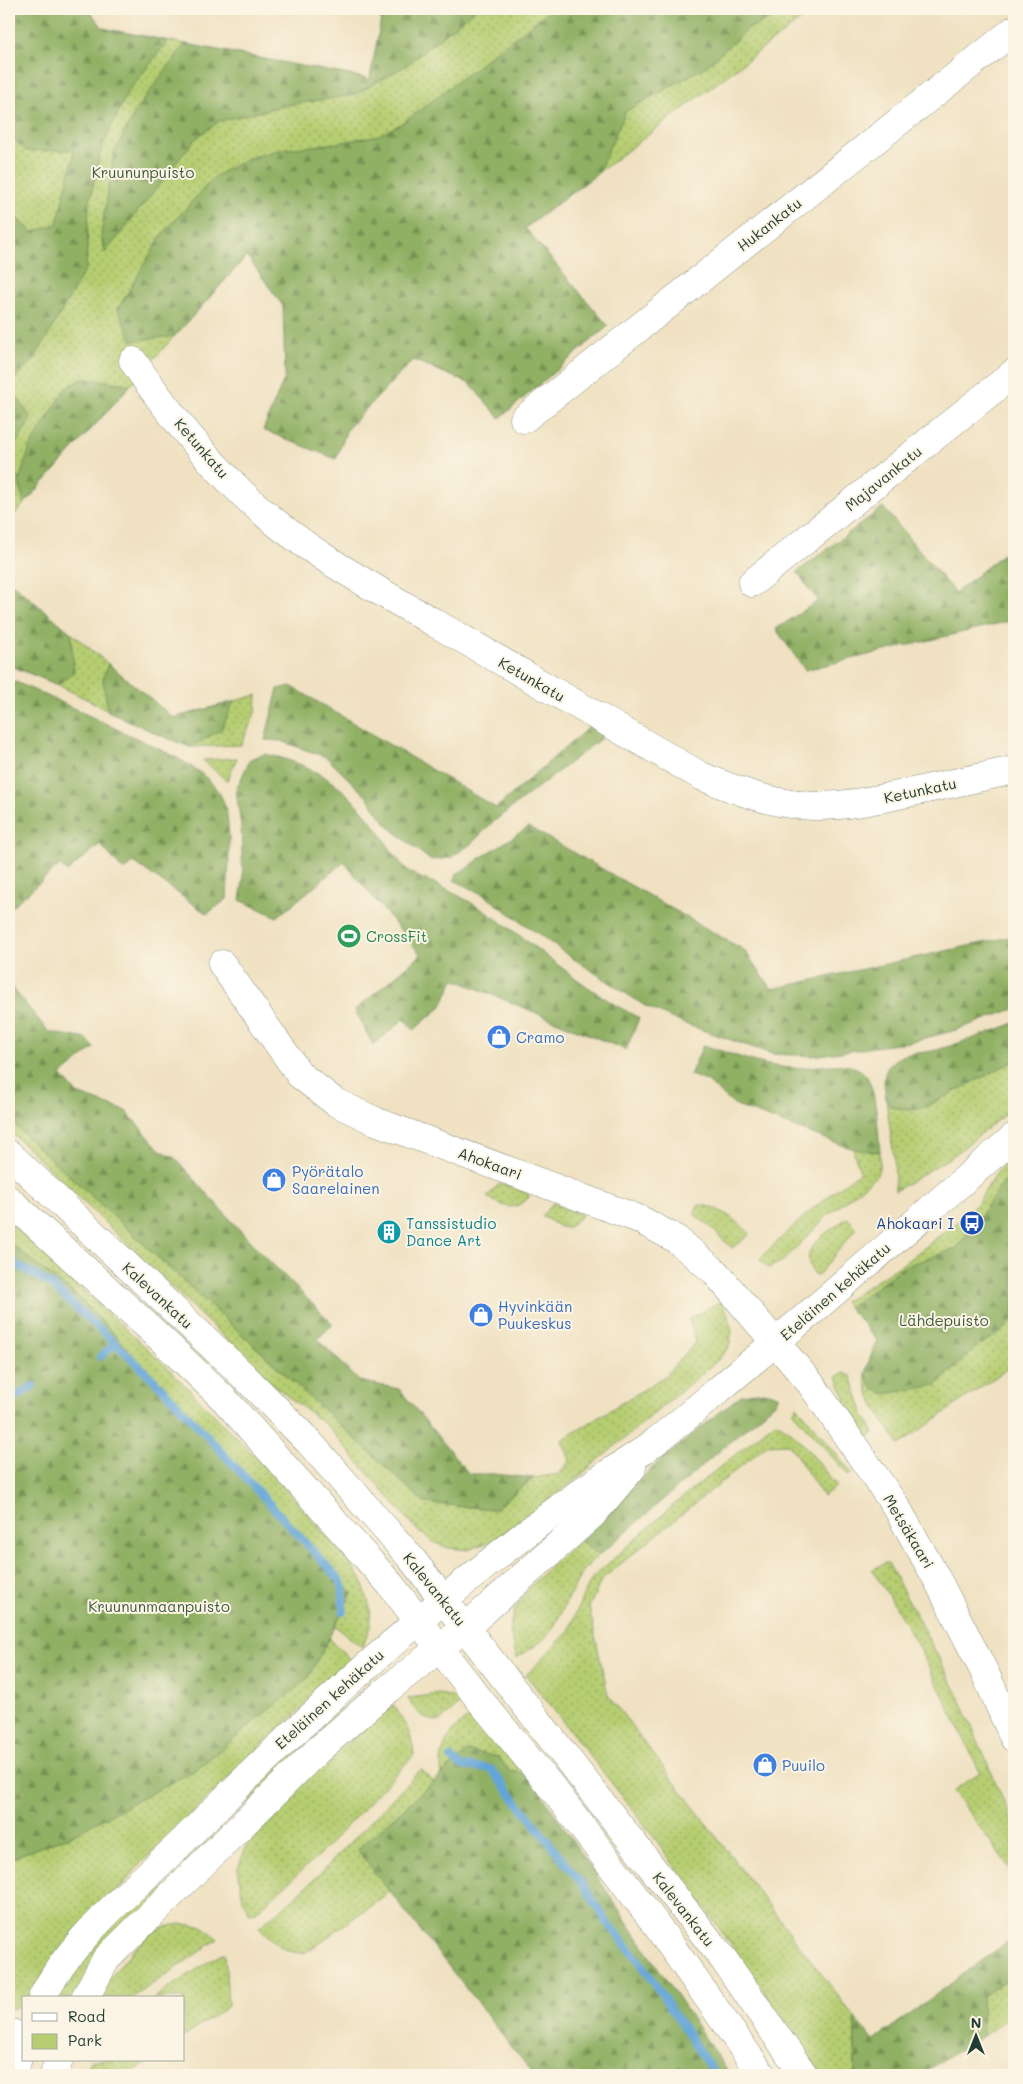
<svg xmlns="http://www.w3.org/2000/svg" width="1023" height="2084" font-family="Mali,sans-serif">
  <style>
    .green { fill: url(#green-dots); stroke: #6a8552 }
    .forest { fill: url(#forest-firs); stroke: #58764c }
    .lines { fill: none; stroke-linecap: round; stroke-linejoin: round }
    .stream { stroke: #64a5d7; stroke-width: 8 }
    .minor-casing { stroke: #878f7a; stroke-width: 29 }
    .major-casing { stroke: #878f7a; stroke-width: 29 }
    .minor { stroke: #fff; stroke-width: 28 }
    .major { stroke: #fff; stroke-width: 28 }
    .labels { text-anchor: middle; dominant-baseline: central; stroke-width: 4; stroke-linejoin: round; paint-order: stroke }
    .park-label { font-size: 15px; fill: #3d5a40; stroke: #fcf5e5 }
    .street-label { font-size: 15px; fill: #1f3d34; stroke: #fcf5e5 }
    .leisure-label { font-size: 15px; fill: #27864d; stroke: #fcf5e5; text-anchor: start }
    .shop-label { font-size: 15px; fill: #366cbe; stroke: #fcf5e5; text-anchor: start }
    .culture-label { font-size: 15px; fill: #0d838f; stroke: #fcf5e5; text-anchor: start }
    .transit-label { font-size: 15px; fill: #164399; stroke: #fcf5e5; text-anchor: end }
  </style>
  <defs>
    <pattern id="green-dots" width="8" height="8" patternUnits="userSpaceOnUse" patternTransform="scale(1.25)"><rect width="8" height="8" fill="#b6cd71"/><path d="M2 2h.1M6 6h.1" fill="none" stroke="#93a85e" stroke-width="1.8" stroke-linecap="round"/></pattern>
    <pattern id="forest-firs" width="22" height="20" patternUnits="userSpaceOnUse" patternTransform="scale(1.25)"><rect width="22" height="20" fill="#90b063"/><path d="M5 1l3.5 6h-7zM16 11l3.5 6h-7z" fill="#759052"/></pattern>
  </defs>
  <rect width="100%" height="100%" fill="#fcf5e5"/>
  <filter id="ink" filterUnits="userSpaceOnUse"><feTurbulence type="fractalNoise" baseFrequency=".02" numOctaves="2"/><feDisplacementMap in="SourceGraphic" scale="10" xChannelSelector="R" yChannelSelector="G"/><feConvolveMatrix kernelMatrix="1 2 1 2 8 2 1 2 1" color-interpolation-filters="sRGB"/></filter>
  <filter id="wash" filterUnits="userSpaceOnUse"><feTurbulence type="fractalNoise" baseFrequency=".0096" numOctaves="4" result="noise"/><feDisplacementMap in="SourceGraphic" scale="20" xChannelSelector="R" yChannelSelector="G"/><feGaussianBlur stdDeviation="1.12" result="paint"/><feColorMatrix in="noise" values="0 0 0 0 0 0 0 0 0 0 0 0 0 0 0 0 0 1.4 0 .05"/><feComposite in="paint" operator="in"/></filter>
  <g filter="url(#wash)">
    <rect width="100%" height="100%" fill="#efe1c1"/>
    <g class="green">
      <polygon points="9,9 24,13 370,79 383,9 815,9 525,228 608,326 500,418 469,383 340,329 246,256 9,521"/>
      <polygon points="9,581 173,718 257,695 256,711 241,745 190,747 157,734 58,685 9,665"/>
      <polygon points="237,758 227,781 203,760"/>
      <polygon points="1012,1062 1014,1063 1014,1107 954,1155 895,1191 894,1157 885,1093 890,1106 908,1110 924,1107"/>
      <polygon points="9,1120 425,1503 494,1509 534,1478 559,1474 570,1460 562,1440 665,1376 696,1342 689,1319 721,1301 728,1315 732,1331 729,1347 718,1360 565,1488 494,1540 468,1550 449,1548 435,1543 417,1530 326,1425 271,1383 9,1130"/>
      <polygon points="853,1149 880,1152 880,1164 877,1175 826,1217 783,1261 768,1268 759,1259 812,1209 860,1172"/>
      <path d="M1014,1152V1364L899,1445C888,1428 863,1394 866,1374C867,1363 873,1351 877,1340L844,1302L904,1263L955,1224L977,1204L995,1175Z"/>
      <path d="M500,1183L528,1193L529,1197C512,1213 506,1207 487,1197Z"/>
      <polygon points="553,1203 582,1215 568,1228 560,1227 542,1216"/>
      <path d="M698,1205C716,1205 739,1221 750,1234L732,1248L708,1225L694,1214Z"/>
      <path d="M847,1218L857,1228L819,1274L815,1275C794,1248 828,1233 847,1218Z"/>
      <polygon points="9,1222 165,1365 282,1484 349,1562 362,1580 370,1608 371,1626 362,1647 335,1626 352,1593 84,1302 9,1243"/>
      <polygon points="844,1373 851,1376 863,1412 874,1433 868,1437 847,1405 837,1376"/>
      <polygon points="797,1406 852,1473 849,1476 793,1412"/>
      <path d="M775,1422C797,1430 821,1468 837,1486L823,1496L789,1444L767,1445L602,1579L589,1607L608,1695L855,2018V2075H821L762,1988L648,1829L526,1675L569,1631L582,1598L593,1577L677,1502Z"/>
      <path d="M580,1540L599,1555L583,1570L552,1630L542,1641L517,1658C513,1647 509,1635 511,1623C516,1591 558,1561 580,1540Z"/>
      <path d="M884,1563H888L957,1692L1014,1825V1874L953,1791L980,1772C947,1704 915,1633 872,1570Z"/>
      <polygon points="329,1638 351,1660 349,1665 259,1748 141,1863 30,1998 24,1998 24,2002 15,2008 9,2009 9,1859 74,1834 308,1678"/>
      <path d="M440,1694L457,1698L462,1702L440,1721C424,1721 414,1712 408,1698Z"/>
      <polygon points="338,1705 341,1708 249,1805 245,1799 273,1766"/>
      <path d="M394,1705C404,1722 413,1735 414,1755L322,1852L256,1912L250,1914L243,1900L238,1868L248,1842L280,1803L374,1719Z"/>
      <path d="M475,1715L528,1774L509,1771L442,1775C437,1750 451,1725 475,1715Z"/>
      <path d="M421,1769L434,1782L358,1850L390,1892L305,1953C282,1954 274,1941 259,1927C318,1882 368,1822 421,1769Z"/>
      <polygon points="156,1887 167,1887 75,1998 54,1998 94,1943 144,1893"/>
      <path d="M180,1924L202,1926L218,1939L132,1998H97C107,1980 134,1947 150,1934C159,1928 169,1926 180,1924Z"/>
      <polygon points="225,1953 228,2006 184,2037 184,1998 154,1998 220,1954"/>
      <polygon points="1014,1975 1014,2014 983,2036 982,1996"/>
      <polygon points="91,2060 150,2060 129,2075 85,2075"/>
    </g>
    <g class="forest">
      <polygon points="9,9 88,9 104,29 168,41 127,93 101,150 89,205 86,268 34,360 9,383 9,215 12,215 33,232 57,224 75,150 26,151 9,135"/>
      <polygon points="383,9 476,9 405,66 354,95 287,105 220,121 196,138 105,253 101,235 114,153 138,107 185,44 370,79"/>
      <polygon points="552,9 792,9 748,29 705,67 626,111 598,173 525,228 608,326 500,418 469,383 413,360 347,429 336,459 263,430 285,377 283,306 247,256 175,336 132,341 118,309 161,236 214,177 246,159 278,150 338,143 379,135 403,123"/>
      <polygon points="82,379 108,381 130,385 24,504 19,481 30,447 66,388"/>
      <polygon points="14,393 31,418 19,440 9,448 9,398"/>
      <polygon points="883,507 955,593 1014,545 1014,620 805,670 776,629 818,601 797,572"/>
      <polygon points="9,581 71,633 74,672 58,685 9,665"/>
      <polygon points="108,664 174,718 234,702 221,730 190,747 157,734 108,711 103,679"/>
      <path d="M9,679C46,695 82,712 119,730C150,746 205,764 222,798C233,820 228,874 227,899L207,914L134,862L124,871L100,844L67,872L60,865L9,909Z"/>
      <polygon points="291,686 496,808 590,726 604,736 493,822 471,844 450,858 430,860 388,826 367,797 326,757 281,741 265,740 278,689"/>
      <path d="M265,754C318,765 349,789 380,833C389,847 397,861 410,872C417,877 426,880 434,883C449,891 466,899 480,908C535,943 581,989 639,1018L626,1050L454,979L442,1006L414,1030L404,1019L373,1045L355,1010L421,955L344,862L277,917L240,900L243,881L241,826L236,790L250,759Z"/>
      <polygon points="529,827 744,950 772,989 1014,936 1014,1009 956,1030 910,1042 813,1056 772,1054 682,1023 645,1006 565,953 484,895 454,880 456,874 466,869 482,857"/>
      <polygon points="9,984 49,1032 87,1039 94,1048 61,1075 77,1094 126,1111 159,1149 175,1158 257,1249 333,1324 318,1339 359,1381 399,1389 469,1474 494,1474 534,1478 494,1509 425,1503 9,1120"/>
      <path d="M1014,1023V1063L1012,1062L925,1107L908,1110L890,1106C884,1092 880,1074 892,1062C904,1051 922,1054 937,1050C963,1042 989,1033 1014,1023Z"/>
      <path d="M703,1045C733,1054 764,1068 796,1068C817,1068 847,1058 864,1073C877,1086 878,1133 880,1152L853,1149L734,1105L707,1081L690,1075Z"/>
      <polygon points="1014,1168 1014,1318 1000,1333 977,1346 937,1385 885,1394 871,1387 866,1374 877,1340 849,1308 903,1267 957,1248"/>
      <polygon points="9,1243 84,1302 352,1593 308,1678 197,1769 74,1834 9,1859 9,1376 11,1373 9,1370"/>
      <polygon points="764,1392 779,1395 775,1403 599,1555 580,1540 653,1467 741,1395"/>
      <polygon points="468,1751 499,1757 509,1771 528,1774 730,2075 534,2075 357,1850"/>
      <polygon points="1014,1937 1014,1975 982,1996 983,2036 918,2075 855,2075 855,2018 873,2041"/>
    </g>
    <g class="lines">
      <g class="stream">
        <polyline points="9,1260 50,1284 125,1352 168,1394 339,1579 343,1587 343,1611"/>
        <polyline points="100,1357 115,1344"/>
        <polyline points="9,1401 33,1386"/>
        <polyline points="451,1758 461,1766 491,1769 586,1889 607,1922 640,1962 715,2075"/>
      </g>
    </g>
  </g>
  <g filter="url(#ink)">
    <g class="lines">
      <defs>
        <g id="minor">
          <path d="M133,361C165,408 202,455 244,495C299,548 369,585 435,623C524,674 612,725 701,776C733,789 766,802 800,805C839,809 879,799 917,791C949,784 982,777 1014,770"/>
          <polyline points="524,419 1014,30"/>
          <polyline points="752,583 1014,373"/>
          <polyline points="222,964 300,1075 335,1102 375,1121 639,1219 676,1239 715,1272 811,1384 897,1508 937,1579 985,1673 1014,1738"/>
          <path d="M42,1998C71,1937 139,1885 186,1838C307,1715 435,1600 574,1497C600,1477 629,1462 655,1442C684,1420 712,1395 741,1371C833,1295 923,1215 1014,1137"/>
          <polyline points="85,1998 106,1959 317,1751 388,1689 466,1627 593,1514 632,1468"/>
          <polyline points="9,2032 24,2038 13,2075"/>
          <polyline points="54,2075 59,2060"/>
        </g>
        <g id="major">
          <polyline points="9,1154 244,1376 309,1442 411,1558 724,1960 804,2075"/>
          <polyline points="9,1200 156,1334 225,1400 390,1584 479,1699 553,1789 655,1923 762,2075"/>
        </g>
      </defs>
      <use href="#minor" class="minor-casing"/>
      <use href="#major" class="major-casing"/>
      <use href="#minor" class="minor"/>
      <use href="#major" class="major"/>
    </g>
  </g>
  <defs>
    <symbol id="stadium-disc" viewBox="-11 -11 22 22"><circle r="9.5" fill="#2e9e5b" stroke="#fcf5e5"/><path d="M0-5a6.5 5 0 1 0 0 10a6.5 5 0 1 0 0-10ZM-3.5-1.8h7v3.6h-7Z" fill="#fff"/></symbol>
    <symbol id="shop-disc" viewBox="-11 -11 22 22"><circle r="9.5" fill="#3f7fe0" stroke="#fcf5e5"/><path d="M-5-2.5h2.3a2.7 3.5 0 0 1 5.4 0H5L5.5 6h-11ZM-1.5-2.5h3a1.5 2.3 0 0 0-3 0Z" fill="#fff"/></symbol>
    <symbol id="bus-disc" viewBox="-11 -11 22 22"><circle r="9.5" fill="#1a4fb4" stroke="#fcf5e5"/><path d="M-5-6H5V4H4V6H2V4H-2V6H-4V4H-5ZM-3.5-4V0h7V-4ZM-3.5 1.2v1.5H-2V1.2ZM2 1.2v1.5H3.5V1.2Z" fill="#fff"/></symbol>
    <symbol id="building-disc" viewBox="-11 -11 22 22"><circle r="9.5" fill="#0f9aa8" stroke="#fcf5e5"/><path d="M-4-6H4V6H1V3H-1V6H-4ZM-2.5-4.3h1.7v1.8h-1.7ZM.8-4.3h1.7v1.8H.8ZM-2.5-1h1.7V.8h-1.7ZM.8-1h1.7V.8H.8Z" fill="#fff"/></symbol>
  </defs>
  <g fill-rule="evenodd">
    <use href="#stadium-disc" x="335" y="922" width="28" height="28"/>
    <use href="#shop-disc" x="485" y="1023" width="28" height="28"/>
    <use href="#shop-disc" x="260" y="1166" width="28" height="28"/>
    <use href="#bus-disc" x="958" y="1209" width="28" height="28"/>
    <use href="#building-disc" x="375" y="1218" width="28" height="28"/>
    <use href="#shop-disc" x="467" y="1301" width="28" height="28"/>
    <use href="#shop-disc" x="751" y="1751" width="28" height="28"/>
  </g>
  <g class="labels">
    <g class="park-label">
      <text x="143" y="172">Kruununpuisto</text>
      <text x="944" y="1320">Lähdepuisto</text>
      <text x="159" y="1606">Kruununmaanpuisto</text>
    </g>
    <g class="street-label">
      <text transform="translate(769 224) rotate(-38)">Hukankatu</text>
      <text transform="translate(202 448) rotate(49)">Ketunkatu</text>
      <text transform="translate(883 478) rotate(-39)">Majavankatu</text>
      <text transform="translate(532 679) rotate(30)">Ketunkatu</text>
      <text transform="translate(920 790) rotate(-12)">Ketunkatu</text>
      <text transform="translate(490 1163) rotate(20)">Ahokaari</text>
      <text transform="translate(835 1291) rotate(-41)">Eteläinen kehäkatu</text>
      <text transform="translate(158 1295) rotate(43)">Kalevankatu</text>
      <text transform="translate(909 1531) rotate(59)">Metsäkaari</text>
      <text transform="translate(435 1589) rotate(51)">Kalevankatu</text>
      <text transform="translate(329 1699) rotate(-42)">Eteläinen kehäkatu</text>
      <text transform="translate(684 1909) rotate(52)">Kalevankatu</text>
    </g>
    <g class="leisure-label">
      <text x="366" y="936">CrossFit</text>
    </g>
    <g class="shop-label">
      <text x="516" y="1037">Cramo</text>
      <text x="292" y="1171">Pyörätalo<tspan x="292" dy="17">Saarelainen</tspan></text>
      <text x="498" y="1306">Hyvinkään<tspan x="498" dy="17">Puukeskus</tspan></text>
      <text x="782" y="1765">Puuilo</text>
    </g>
    <g class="culture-label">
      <text x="406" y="1223">Tanssistudio<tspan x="406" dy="17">Dance Art</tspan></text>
    </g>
    <g class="transit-label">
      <text x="954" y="1223">Ahokaari I</text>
    </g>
  </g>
  <rect width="1023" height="2084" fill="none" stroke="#fcf5e5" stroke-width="30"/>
  <rect x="22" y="1996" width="162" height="65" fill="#fcf5e5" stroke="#a4ab9e"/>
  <rect x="32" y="2013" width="25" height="8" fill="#ffffff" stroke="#a4ab9e"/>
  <text x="68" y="2022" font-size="15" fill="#1f3d34">Road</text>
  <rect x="32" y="2034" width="25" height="15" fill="#b6cd71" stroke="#a4ab9e"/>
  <text x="68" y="2046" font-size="15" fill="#1f3d34">Park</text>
  <g transform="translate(976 2036)" stroke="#fcf5e5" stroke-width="4" paint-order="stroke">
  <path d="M0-4L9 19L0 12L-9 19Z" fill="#1f3d34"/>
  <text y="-8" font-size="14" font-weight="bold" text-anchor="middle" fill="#1f3d34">N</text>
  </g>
</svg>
